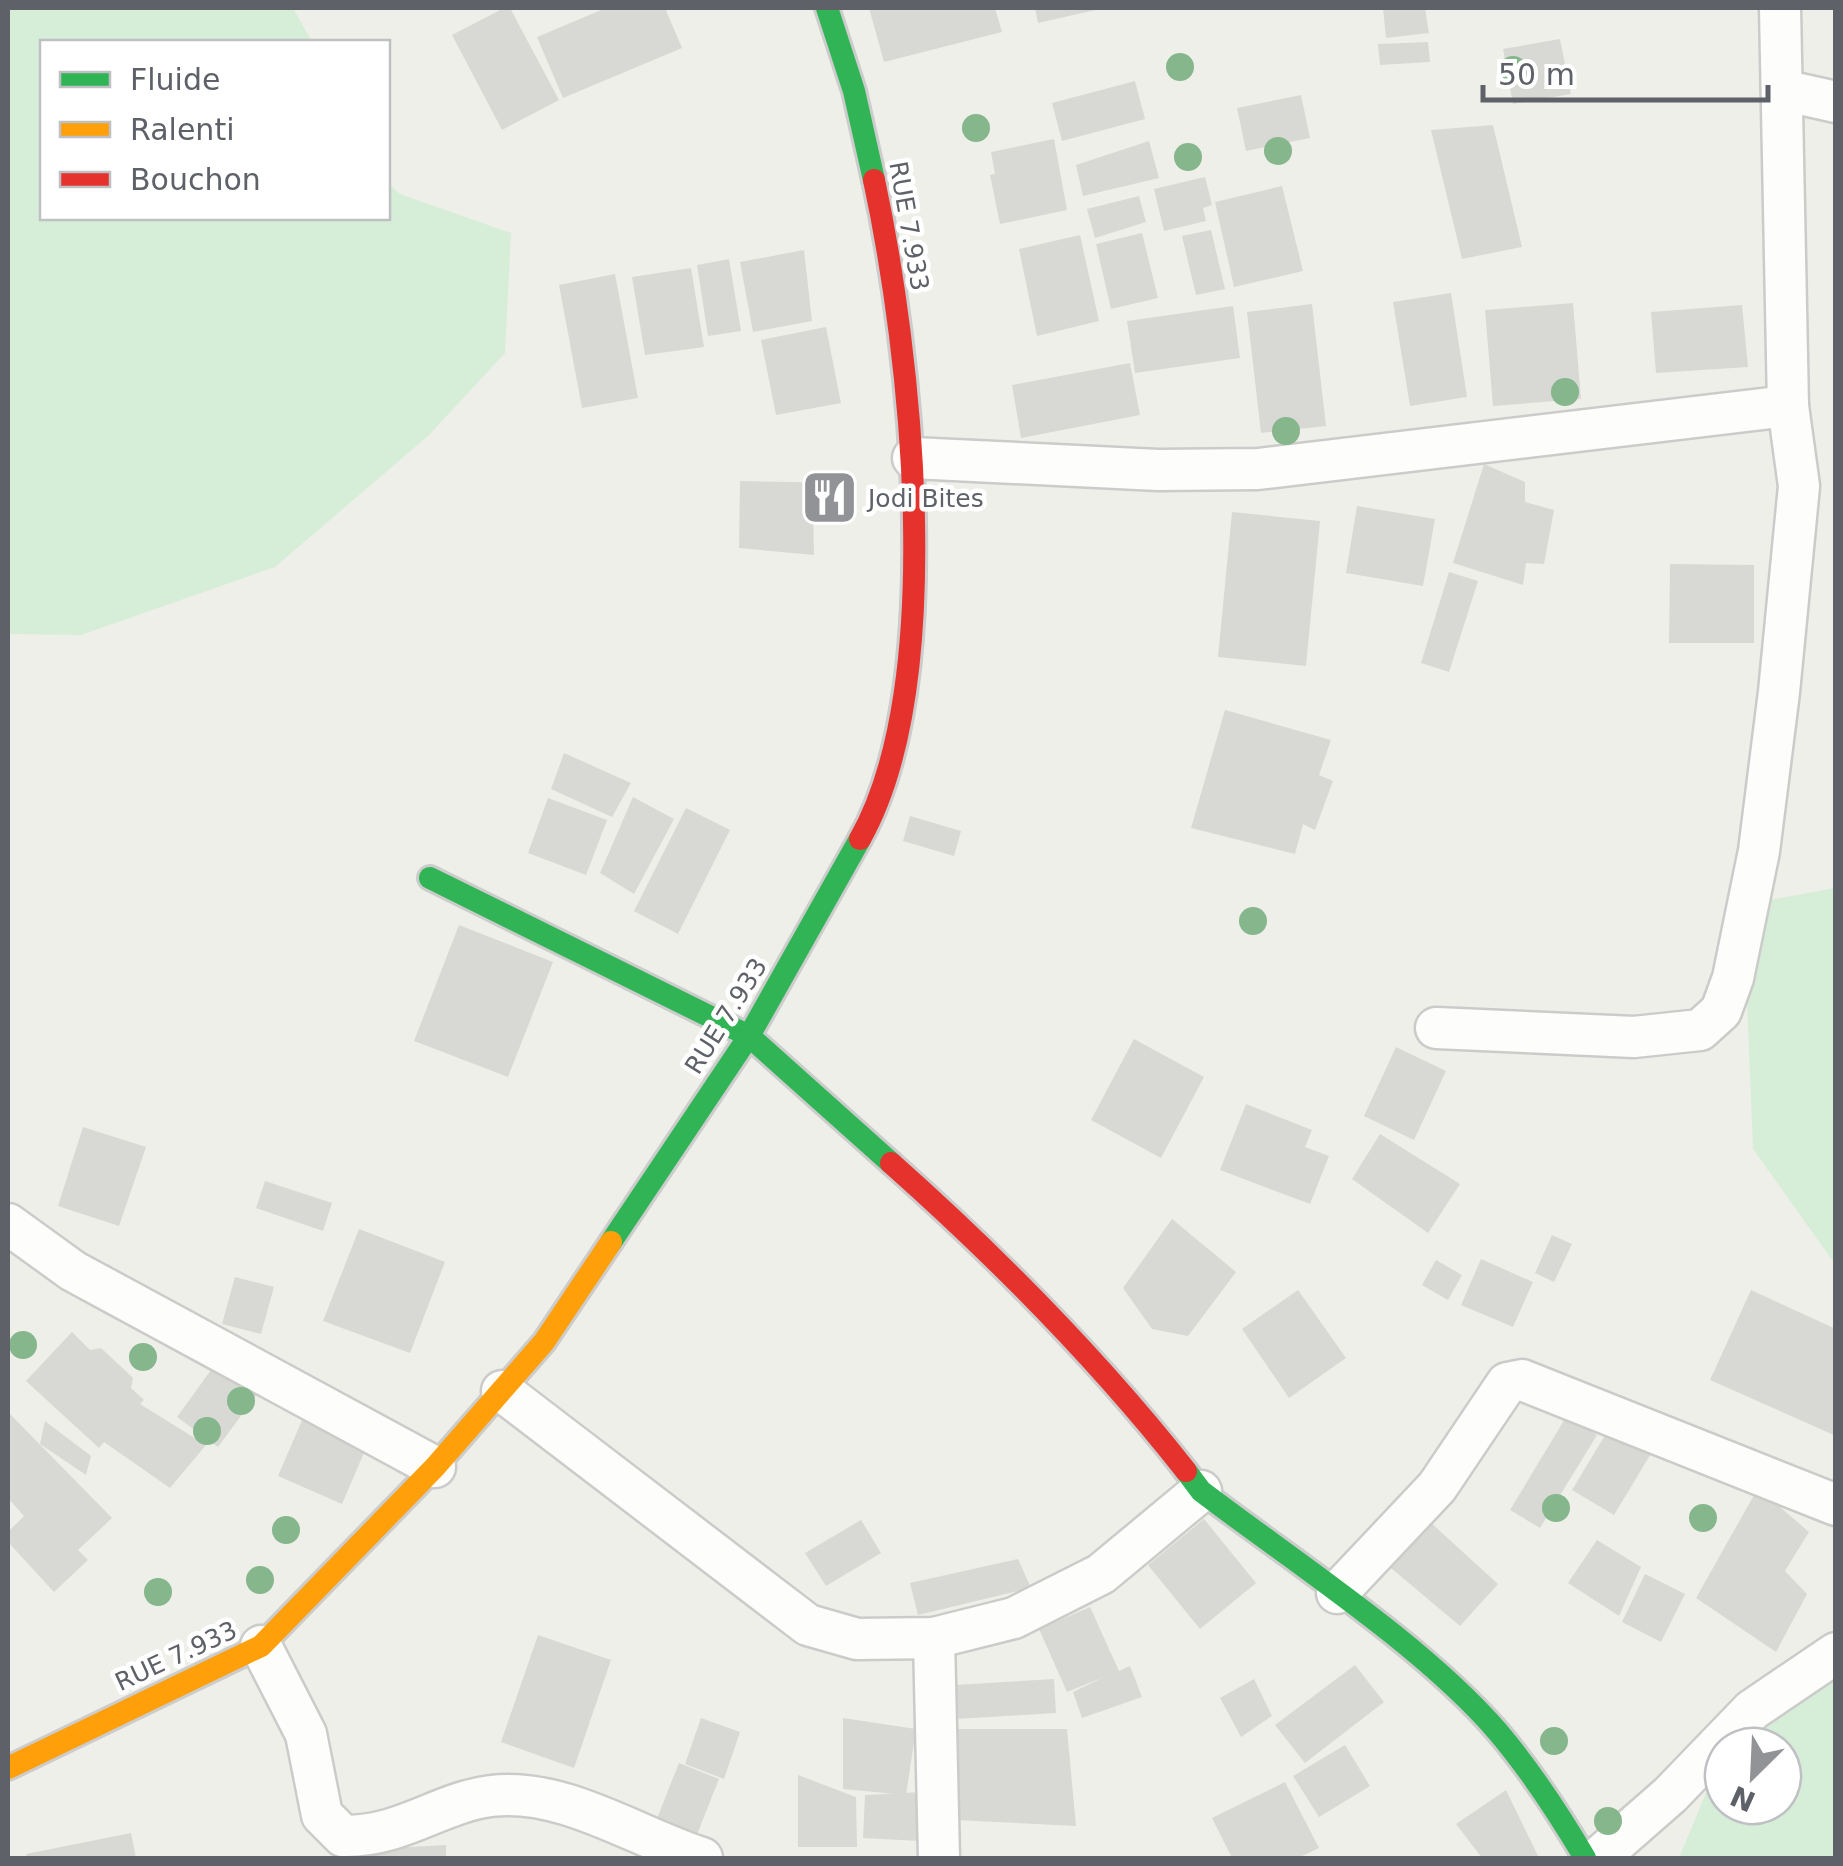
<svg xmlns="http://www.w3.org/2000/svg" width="1843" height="1866" font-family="'DejaVu Sans',sans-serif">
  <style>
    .green { fill: #d6edd7 }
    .building { fill: #d8d8d5 }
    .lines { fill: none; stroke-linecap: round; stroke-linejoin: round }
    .street-casing { stroke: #cbccca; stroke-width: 45 }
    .fast-casing { stroke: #cbcccb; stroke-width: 28 }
    .slow-casing { stroke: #cbcccb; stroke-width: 28 }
    .jam-casing { stroke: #cbcccb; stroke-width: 28 }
    .street { stroke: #fdfdfc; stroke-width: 40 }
    .fast { stroke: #30b455; stroke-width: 22 }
    .slow { stroke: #ff9f0a; stroke-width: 22 }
    .jam { stroke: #e5322d; stroke-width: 22 }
    .tree { fill: #85b68c }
    .labels { text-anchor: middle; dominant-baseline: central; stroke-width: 9; stroke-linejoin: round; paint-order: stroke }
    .street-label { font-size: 25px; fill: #5e6168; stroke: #fff }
    .poi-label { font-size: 25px; fill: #5e6168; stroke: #fff; text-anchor: start }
  </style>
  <rect width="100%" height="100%" fill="#efefea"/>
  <g class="green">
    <polygon points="8,8 293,8 312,42 42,42 42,218 388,218 388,183 400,194 511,233 505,353 428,436 275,567 81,635 8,634"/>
    <polygon points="1835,888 1835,1264 1753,1149 1746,974 1759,902"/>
    <polygon points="1786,1680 1835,1682 1835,1858 1679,1858 1723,1752 1723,1806 1783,1806 1783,1746 1726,1746"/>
  </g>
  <g class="building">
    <polygon points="504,8 510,8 559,100 502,130 452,35"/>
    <polygon points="606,8 665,8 682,48 563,98 537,37"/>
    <polygon points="869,8 995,8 1002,32 884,62"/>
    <polygon points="1035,8 1099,8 1100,9 1038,23"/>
    <polygon points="1383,8 1425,8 1429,33 1386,38"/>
    <polygon points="1560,39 1571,94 1513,104 1503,49"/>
    <polygon points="1428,42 1430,62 1380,65 1378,44"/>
    <polygon points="1135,81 1145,119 1062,141 1052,103"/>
    <polygon points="1301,95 1310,138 1246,151 1237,108"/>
    <polygon points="1493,125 1522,247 1462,259 1431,130"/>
    <polygon points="1054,139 1067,210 1000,224 990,175 995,174 991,152"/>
    <polygon points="1149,141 1159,178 1083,196 1076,165"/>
    <polygon points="1205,177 1212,205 1203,208 1206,221 1164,231 1154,189"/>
    <polygon points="1282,186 1303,271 1234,287 1215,202"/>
    <polygon points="1139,196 1146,222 1095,238 1087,209"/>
    <polygon points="1211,230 1225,289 1196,295 1182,236"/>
    <polygon points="1142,233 1158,298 1111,309 1096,244"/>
    <polygon points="1080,235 1099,321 1037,336 1019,249"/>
    <polygon points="804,250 812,321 753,332 740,262"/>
    <polygon points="729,259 741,331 708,336 697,265"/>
    <polygon points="691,268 704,347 645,355 632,277"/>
    <polygon points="615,274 638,398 582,408 559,285"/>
    <polygon points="1451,293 1467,397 1410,406 1393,302"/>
    <polygon points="1573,303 1581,399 1493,406 1485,310"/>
    <polygon points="1312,304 1326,426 1261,433 1247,312"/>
    <polygon points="1742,305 1748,367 1656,373 1651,312"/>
    <polygon points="1233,306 1240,358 1135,373 1127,321"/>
    <polygon points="826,327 841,403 776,415 761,340"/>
    <polygon points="1130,363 1140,415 1021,438 1012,385"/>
    <polygon points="1484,464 1525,482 1525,502 1554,510 1544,564 1526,563 1523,585 1453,563"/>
    <polygon points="740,481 843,483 844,515 813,511 814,555 739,548"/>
    <polygon points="1357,506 1435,519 1423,586 1346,573"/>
    <polygon points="1232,512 1320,521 1306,666 1218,657"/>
    <polygon points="1670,564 1754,565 1754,643 1669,643"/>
    <polygon points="1449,572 1478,581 1449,672 1421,663"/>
    <polygon points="1225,710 1331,740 1319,775 1333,781 1315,830 1303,824 1295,854 1191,828"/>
    <polygon points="564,753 631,783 612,817 551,789"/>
    <polygon points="633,797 674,819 634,894 600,873"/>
    <polygon points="548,798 607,820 586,875 528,853"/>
    <polygon points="686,808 730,830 678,934 634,911"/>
    <polygon points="910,816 961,831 954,856 903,841"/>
    <polygon points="459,925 553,962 508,1077 414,1041"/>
    <polygon points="1134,1039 1204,1077 1161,1158 1091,1120"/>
    <polygon points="1396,1047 1446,1071 1414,1140 1364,1116"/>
    <polygon points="1246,1104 1312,1130 1305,1147 1329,1156 1310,1204 1220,1170"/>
    <polygon points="83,1127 146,1147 119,1226 58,1206"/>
    <polygon points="1380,1134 1460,1184 1428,1233 1352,1179"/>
    <polygon points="265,1181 332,1203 323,1231 256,1208"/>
    <polygon points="1172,1219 1236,1272 1188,1336 1152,1329 1123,1288"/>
    <polygon points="359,1229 445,1262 410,1353 323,1321"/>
    <polygon points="1552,1235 1572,1244 1554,1282 1535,1273"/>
    <polygon points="1481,1259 1533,1282 1513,1327 1461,1305"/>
    <polygon points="1436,1260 1462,1275 1448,1300 1422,1285"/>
    <polygon points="235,1277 274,1287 261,1334 222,1324"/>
    <polygon points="1298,1290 1346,1358 1289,1398 1242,1329"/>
    <polygon points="1751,1290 1836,1329 1836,1436 1710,1380"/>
    <polygon points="72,1332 90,1350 101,1348 133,1378 131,1388 144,1400 140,1404 206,1445 170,1488 104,1442 99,1448 26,1381"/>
    <polygon points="224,1352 266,1382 218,1447 177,1417"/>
    <polygon points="309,1404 373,1432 342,1504 278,1476"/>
    <polygon points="8,1412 112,1518 78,1550 88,1560 54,1592 8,1542 8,1532 24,1516 8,1498"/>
    <polygon points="1566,1417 1597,1435 1540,1528 1510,1510"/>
    <polygon points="45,1421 91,1456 86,1475 40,1444"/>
    <polygon points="1610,1427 1652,1452 1614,1515 1572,1490"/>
    <polygon points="1758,1488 1809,1532 1785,1571 1807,1594 1776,1652 1696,1598"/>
    <polygon points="1204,1519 1256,1583 1200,1629 1148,1565"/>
    <polygon points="861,1520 881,1553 826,1586 805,1553"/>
    <polygon points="1430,1522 1498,1584 1460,1626 1391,1568"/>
    <polygon points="1597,1540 1641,1567 1619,1616 1568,1583"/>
    <polygon points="1018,1559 1031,1588 918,1615 910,1583"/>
    <polygon points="1645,1574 1685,1594 1661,1642 1622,1622"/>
    <polygon points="1090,1607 1119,1671 1130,1666 1142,1697 1082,1718 1073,1692 1104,1677 1067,1692 1039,1629"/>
    <polygon points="538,1635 611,1660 574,1768 501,1742"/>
    <polygon points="1355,1665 1384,1702 1305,1763 1275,1725"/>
    <polygon points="1054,1679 1056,1713 956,1719 954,1685"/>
    <polygon points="1254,1679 1272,1716 1241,1737 1220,1698"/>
    <polygon points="701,1718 740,1732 724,1779 685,1764"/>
    <polygon points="843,1718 916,1729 906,1795 843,1789"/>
    <polygon points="956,1729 1067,1729 1076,1826 955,1820"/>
    <polygon points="1345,1745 1370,1786 1319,1817 1293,1776"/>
    <polygon points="679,1763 719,1779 696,1837 656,1821"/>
    <polygon points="798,1775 856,1797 857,1847 798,1847"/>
    <polygon points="1285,1782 1319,1848 1298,1858 1232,1858 1212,1818"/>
    <polygon points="1506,1790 1539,1858 1482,1858 1456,1824"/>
    <polygon points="923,1792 920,1841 863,1838 865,1795"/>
    <polygon points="131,1833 136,1858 27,1858 26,1854"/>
    <polygon points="446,1845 446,1858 354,1858 354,1850"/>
  </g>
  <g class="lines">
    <defs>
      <g id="street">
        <polyline points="1782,90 1836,102"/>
        <polyline points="913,458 1158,470 1258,469 1788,406 1780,8"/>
        <polyline points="1436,1028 1634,1037 1700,1030 1721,1011 1733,978 1759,851 1779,692 1799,486 1788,406"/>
        <polyline points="8,1224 73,1271 435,1467"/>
        <polyline points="502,1391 808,1625 857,1639 934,1638 1014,1618 1101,1574 1201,1491"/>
        <polyline points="1337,1593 1437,1487 1507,1383 1522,1380 1836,1505"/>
        <polyline points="934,1638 939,1858"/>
        <path d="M261,1646L306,1734L322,1815L343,1836C402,1837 438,1803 491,1796C563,1787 636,1837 702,1858"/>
        <polyline points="1598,1858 1670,1795 1752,1710 1836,1653"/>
      </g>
      <g id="fast">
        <polyline points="827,8 854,91 874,180"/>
        <polyline points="430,878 749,1036 891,1163"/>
        <polyline points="611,1242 749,1036 860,839"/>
        <path d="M1186,1471L1201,1491C1294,1562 1423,1645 1498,1732C1531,1771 1559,1814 1585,1858"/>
      </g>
      <polyline id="slow" points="8,1768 261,1646 435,1467 544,1342 611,1242"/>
      <g id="jam">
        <path d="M860,839C948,683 911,352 874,180"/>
        <path d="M891,1163C999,1259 1097,1358 1186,1471"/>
      </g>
    </defs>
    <use href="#street" class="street-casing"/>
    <use href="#fast" class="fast-casing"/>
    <use href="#slow" class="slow-casing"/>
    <use href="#jam" class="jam-casing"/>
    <use href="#street" class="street"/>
    <use href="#fast" class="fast"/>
    <use href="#slow" class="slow"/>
    <use href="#jam" class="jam"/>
  </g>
  <g class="tree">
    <circle cx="1180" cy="67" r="14"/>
    <circle cx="1513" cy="70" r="14"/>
    <circle cx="976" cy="128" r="14"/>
    <circle cx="1278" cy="151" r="14"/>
    <circle cx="1188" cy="157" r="14"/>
    <circle cx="1565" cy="392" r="14"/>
    <circle cx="1286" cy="431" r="14"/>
    <circle cx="1253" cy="921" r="14"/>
    <circle cx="23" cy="1345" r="14"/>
    <circle cx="143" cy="1357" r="14"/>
    <circle cx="241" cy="1401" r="14"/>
    <circle cx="207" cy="1431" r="14"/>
    <circle cx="1556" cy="1508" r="14"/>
    <circle cx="1703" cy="1518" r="14"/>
    <circle cx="286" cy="1530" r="14"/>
    <circle cx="260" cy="1580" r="14"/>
    <circle cx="158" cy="1592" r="14"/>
    <circle cx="1554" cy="1741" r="14"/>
    <circle cx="1608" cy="1821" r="14"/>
  </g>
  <defs>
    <symbol id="restaurant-square" viewBox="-11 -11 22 22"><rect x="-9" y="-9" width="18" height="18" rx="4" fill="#919396" stroke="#fff"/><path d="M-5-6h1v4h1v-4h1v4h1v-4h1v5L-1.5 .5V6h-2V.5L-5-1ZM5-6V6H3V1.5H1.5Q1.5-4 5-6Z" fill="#fff"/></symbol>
  </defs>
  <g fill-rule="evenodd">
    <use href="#restaurant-square" x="798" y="466" width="63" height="63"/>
  </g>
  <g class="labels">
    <g class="street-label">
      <text transform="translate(909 226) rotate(80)">RUE 7.933</text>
      <text transform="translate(726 1016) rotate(-58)">RUE 7.933</text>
      <text transform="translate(176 1656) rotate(-25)">RUE 7.933</text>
    </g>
    <g class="poi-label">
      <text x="868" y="498">Jodi Bites</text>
    </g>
  </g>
  <rect width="1843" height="1866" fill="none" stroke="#5e6168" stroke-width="20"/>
  <rect x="40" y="40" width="350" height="180" fill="#ffffff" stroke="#bfc0c3" stroke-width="2.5"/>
  <rect x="60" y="72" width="50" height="15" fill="#30b455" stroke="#bfc0c3" stroke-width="2.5"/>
  <text x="130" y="90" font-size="30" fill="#5e6168">Fluide</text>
  <rect x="60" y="122" width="50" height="15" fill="#ff9f0a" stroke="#bfc0c3" stroke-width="2.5"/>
  <text x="130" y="140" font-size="30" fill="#5e6168">Ralenti</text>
  <rect x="60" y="172" width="50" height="15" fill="#e5322d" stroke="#bfc0c3" stroke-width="2.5"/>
  <text x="130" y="190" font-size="30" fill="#5e6168">Bouchon</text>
  <g transform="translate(1753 1776) rotate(204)"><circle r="48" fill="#ffffff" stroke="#bfc0c3" stroke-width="2.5"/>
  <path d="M0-8L18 38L0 25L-18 38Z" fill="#919396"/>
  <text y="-15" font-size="28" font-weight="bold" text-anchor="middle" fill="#5e6168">N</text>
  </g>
  <path d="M1483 85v15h285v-15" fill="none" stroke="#5e6168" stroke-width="5"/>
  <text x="1498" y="85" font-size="30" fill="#5e6168" stroke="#ffffff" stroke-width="8" paint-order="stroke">50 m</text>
</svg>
